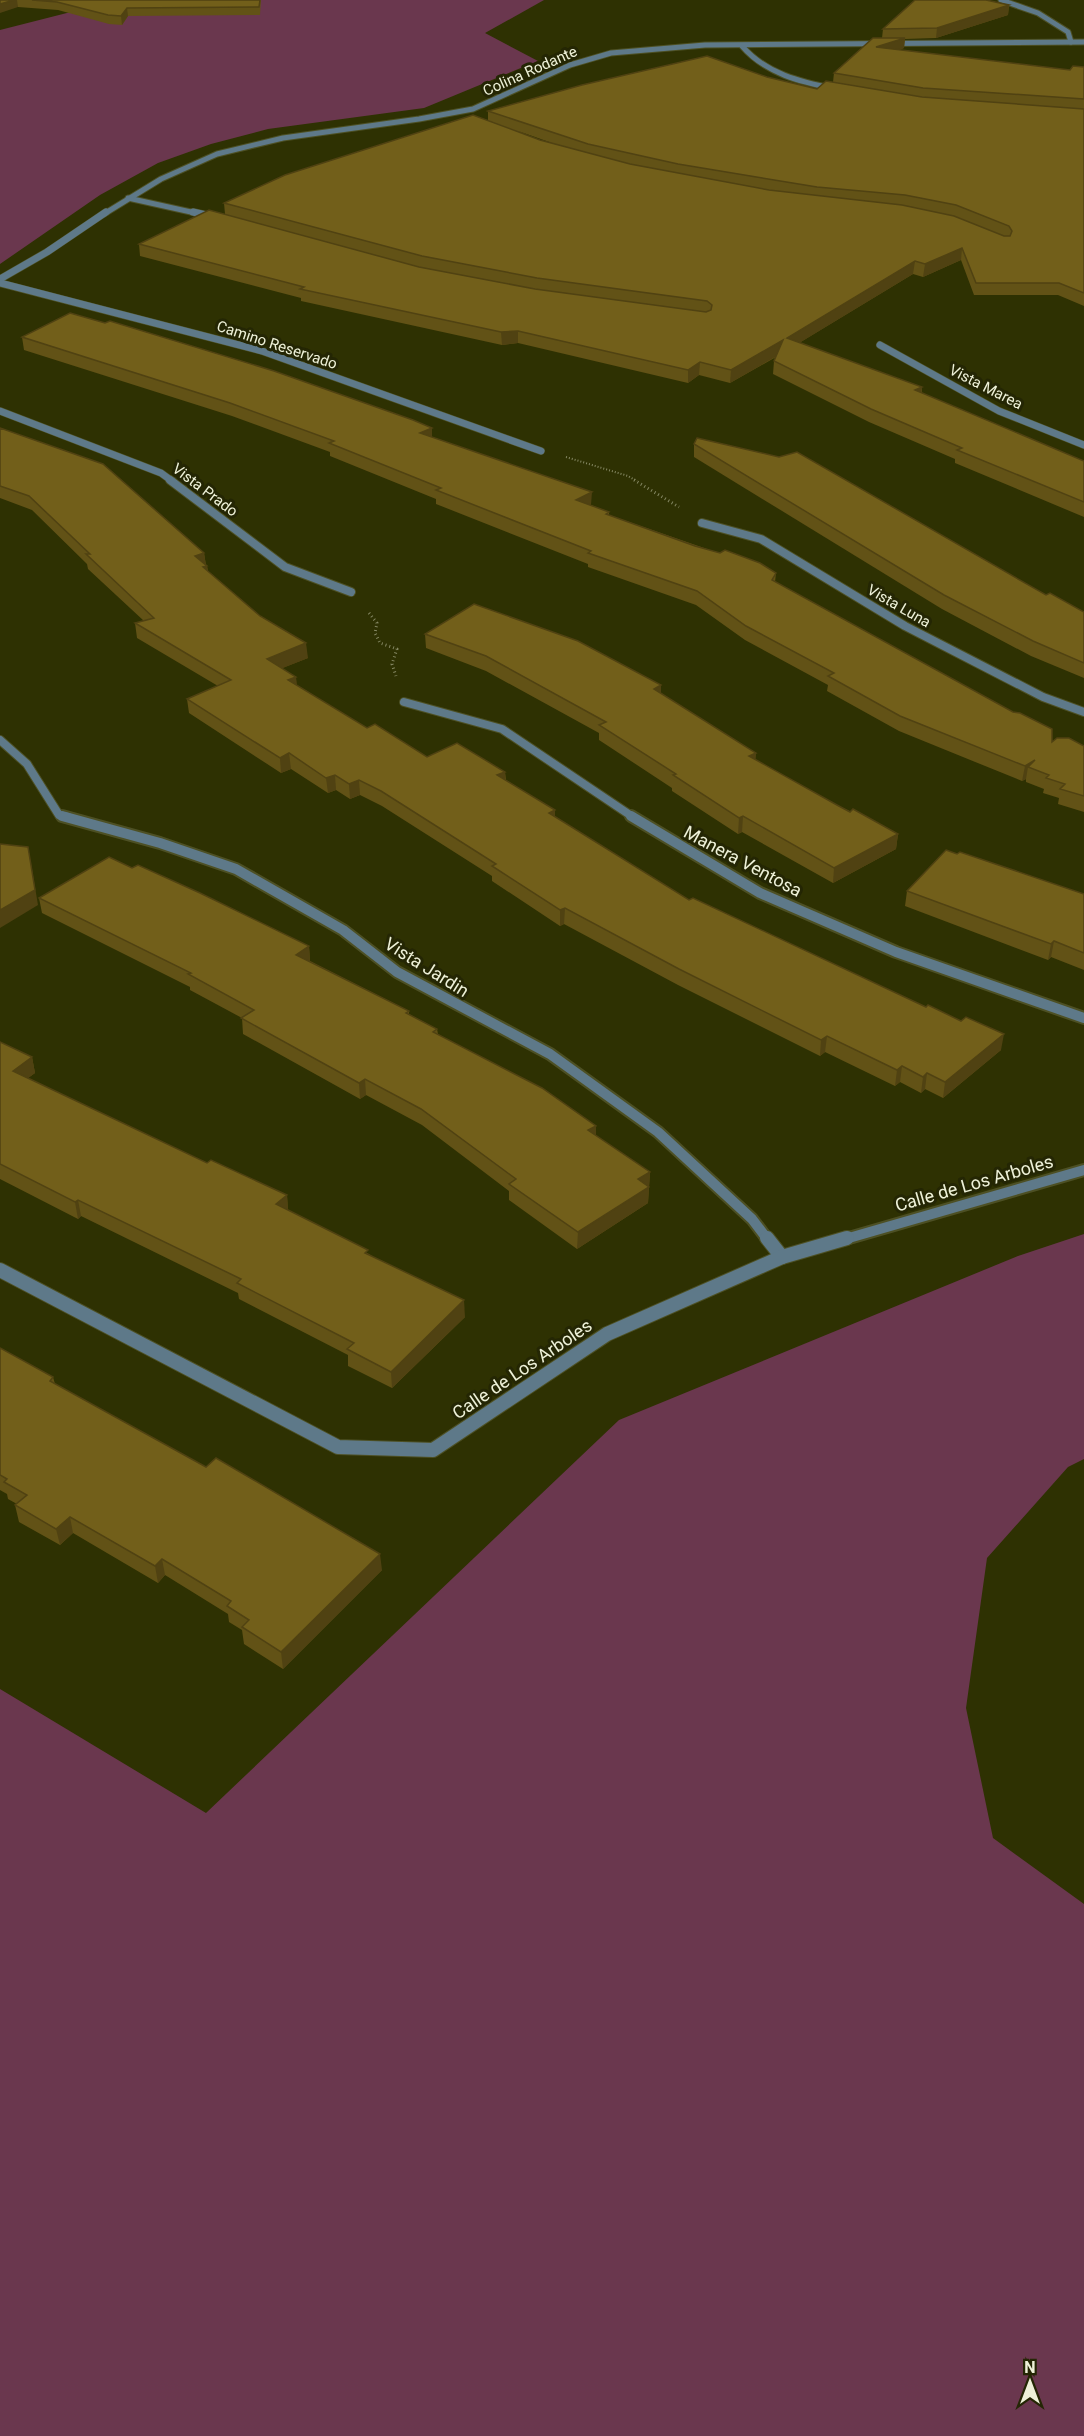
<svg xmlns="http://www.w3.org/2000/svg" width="1084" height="2436" font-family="Roboto,sans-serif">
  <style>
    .green { fill: #6a374e }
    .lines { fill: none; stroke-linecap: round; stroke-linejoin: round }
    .minor-far4-casing { stroke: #4d5024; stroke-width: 7 }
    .minor-far3-casing { stroke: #4d5024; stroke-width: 8 }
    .minor-far2-casing { stroke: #4d5024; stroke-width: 10 }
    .minor-far1-casing { stroke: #4d5024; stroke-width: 14 }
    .minor-casing { stroke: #4d5024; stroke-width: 16 }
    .path-far1 { stroke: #848762; stroke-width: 2; stroke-dasharray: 1 2; stroke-linecap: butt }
    .path { stroke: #848762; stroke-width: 3; stroke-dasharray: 1 3; stroke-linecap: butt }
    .minor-far4 { stroke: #5e7989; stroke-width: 5 }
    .minor-far3 { stroke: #5e7989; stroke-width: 7 }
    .minor-far2 { stroke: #5e7989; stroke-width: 8 }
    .minor-far1 { stroke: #5e7989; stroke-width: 10 }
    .minor { stroke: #5e7989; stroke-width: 14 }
    .wall { fill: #625216; fill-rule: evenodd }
    .shaded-wall { fill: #504212 }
    .building { fill: #725f1a; stroke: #504212; stroke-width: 1.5 }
    .labels { text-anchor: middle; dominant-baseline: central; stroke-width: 6; stroke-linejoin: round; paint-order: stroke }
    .far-street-label { font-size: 15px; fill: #eef1d8; stroke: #242604 }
    .street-label { font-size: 18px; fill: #eef1d8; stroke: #242604 }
  </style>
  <rect width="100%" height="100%" fill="#2e3102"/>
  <g class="green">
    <polygon points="118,0 544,0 485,33 538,61 424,108 268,129 211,144 158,163 100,195 0,264 0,30"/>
    <polygon points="1084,1234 1084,1459 1068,1467 987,1558 966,1708 993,1838 1084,1904 1084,2436 0,2436 0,1689 206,1813 619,1420 1018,1256"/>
  </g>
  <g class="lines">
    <defs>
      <g id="minor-far4">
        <polyline points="1001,0 1038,13 1068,32 1071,42"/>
        <path d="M742,46C766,74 801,82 835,89"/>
        <polyline points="128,198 200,214"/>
        <polyline points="104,214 161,179 217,154 283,138 419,119 473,109 570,65 611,53 705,45 1084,42"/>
      </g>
      <g id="minor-far3">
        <polyline points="193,212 215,217"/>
        <polyline points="0,279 47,252 106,212"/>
        <polyline points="0,283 262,351 541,451"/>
        <polyline points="880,345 999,411 1084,445"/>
        <polyline points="0,411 161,473 172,481"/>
      </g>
      <g id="minor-far2">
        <polyline points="170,480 285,567 351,592"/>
        <polyline points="702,523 761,539 905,626 1043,697 1084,712"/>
        <polyline points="404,702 502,729 633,817"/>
        <polyline points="0,740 27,764 59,815 68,817"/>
      </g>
      <g id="minor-far1">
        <polyline points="62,816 160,843 236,869 343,930 397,972 550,1054 658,1132 752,1219 768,1240"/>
        <polyline points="631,816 760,893 896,952 1084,1018"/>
        <polyline points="842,1240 1084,1170"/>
      </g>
      <g id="minor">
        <polyline points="767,1238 782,1257"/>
        <polyline points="0,1270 338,1447 433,1450 607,1334 782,1257 847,1238"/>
      </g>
    </defs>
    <use href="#minor-far4" class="minor-far4-casing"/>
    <use href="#minor-far3" class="minor-far3-casing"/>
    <use href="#minor-far2" class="minor-far2-casing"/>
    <use href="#minor-far1" class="minor-far1-casing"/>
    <use href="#minor" class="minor-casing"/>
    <polyline class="path-far1" points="566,457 628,476 637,481"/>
    <g class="path">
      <polyline points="634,480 679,507"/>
      <polyline points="369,613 377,623 375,633 380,643 397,649 392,664 396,676"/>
    </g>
    <use href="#minor-far4" class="minor-far4"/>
    <use href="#minor-far3" class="minor-far3"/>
    <use href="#minor-far2" class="minor-far2"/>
    <use href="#minor-far1" class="minor-far1"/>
    <use href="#minor" class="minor"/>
  </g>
  <g class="wall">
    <polygon points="0,0 261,0 260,15 128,16 122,25 109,24 58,10 18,7"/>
    <path d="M1009,5L1008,15L936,38L905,39L904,48L899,50L1070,70L1084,67V306L1058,295H974L961,260L923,277L913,274L799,343L922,387V393L1084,461V517L955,463V459L869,422L773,374L774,361L776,357L730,383L699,375L688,383L518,343L502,345L301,301V298L140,256L139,244L225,214L224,203L488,121V111L767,77L817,89L833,82L834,73L882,38L883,29ZM518,131L552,143L540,140Z"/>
    <polygon points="22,337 432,428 432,437 591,505 609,512 609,515 776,573 775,582 1052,742 1084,746 1084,812 1058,804 1059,798 1043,793 1044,789 1026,782 1026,779 1022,781 899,731 827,691 828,685 745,640 696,605 588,567 588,564 436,504 436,499 330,456 330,452 232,416 24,350"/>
    <polygon points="0,428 204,553 206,565 207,566 208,571 308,658 282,668 297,685 367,728 427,757 505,772 506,780 555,810 555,817 689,900 1001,1050 943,1098 925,1089 921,1093 900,1082 895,1086 825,1052 820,1056 678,985 564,924 560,926 492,881 492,876 382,806 360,795 350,799 336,790 328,793 291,769 281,773 189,713 187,699 218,686 137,638 135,623 144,621 88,569 87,564 32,510 0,498"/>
    <polygon points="694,444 1084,612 1084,678 1031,656 942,609 694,457"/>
    <polygon points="425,634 661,685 661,693 756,753 755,759 837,805 898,834 896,849 833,883 742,832 738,834 672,791 672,788 599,740 599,733 486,671 426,648"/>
    <polygon points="957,854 1084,894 1084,970 1051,957 1048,960 905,906 907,891"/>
    <polygon points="132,868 309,946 310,961 409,1011 409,1014 437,1029 438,1034 650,1172 648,1203 577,1249 509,1200 509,1191 422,1125 366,1095 360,1099 243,1034 242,1018 190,990 190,987 42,913 39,898"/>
    <polygon points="0,1042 32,1057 35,1073 28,1078 207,1163 287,1195 288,1210 369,1254 465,1317 392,1388 348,1366 348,1355 239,1299 238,1293 81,1216 78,1219 0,1179"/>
    <polygon points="0,1348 53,1377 55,1384 382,1570 283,1669 244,1644 242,1630 229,1622 228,1614 165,1575 158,1583 73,1533 60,1545 19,1522 15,1505 17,1504 8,1499 7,1494 0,1490"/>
  </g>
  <g class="shaded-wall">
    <polygon points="14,0 17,0 18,7 0,13 0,4"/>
    <polygon points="1009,5 1008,15 936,38 937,28"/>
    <polygon points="127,8 128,16 122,25 121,16"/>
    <polygon points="905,38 904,48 875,58 876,47"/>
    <polygon points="962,248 961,260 923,277 925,264"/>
    <polygon points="915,261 913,274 786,351 787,338"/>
    <polygon points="518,331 518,343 502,345 501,332"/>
    <polygon points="783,340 782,353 730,383 731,370"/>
    <polygon points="700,362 699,375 688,383 688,370"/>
    <polygon points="922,387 921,400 915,390"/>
    <polygon points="432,428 432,441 420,433"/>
    <polygon points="592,492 591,505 576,500"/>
    <polygon points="204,553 206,566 207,566 209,580 195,556"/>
    <polygon points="306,643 308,658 268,674 267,659"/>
    <polygon points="296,677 298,692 288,680"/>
    <polygon points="661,685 661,700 654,689"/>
    <polygon points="289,753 291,769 281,773 280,758"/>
    <polygon points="756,753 755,768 749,756"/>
    <polygon points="1035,760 1028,767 1026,779 1022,781 1025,766"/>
    <polygon points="505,772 506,787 497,775"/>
    <polygon points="335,775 336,790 328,793 326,778"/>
    <polygon points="359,780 360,795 350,799 349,784"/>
    <polygon points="555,810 555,825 549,813"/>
    <polygon points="743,816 742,832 738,834 739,818"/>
    <polygon points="898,834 896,849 833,883 834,868"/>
    <polygon points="31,863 38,905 0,928 0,910"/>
    <polygon points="565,908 564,924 560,926 560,910"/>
    <polygon points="1054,941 1051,957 1048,960 1051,944"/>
    <polygon points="309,946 310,962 296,955"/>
    <polygon points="1004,1034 1001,1050 943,1098 945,1082"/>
    <polygon points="827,1036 825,1052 820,1056 821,1040"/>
    <polygon points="32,1057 35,1073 16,1087 13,1071"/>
    <polygon points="902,1066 900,1082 895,1086 897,1070"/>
    <polygon points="927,1073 925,1089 921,1093 923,1077"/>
    <polygon points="365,1079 366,1095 360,1099 359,1083"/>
    <polygon points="596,1126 596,1142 588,1130"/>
    <polygon points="650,1172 648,1203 577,1249 578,1232 638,1179"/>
    <polygon points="287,1195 288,1211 276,1204"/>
    <polygon points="78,1200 81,1216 78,1219 75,1202"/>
    <polygon points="464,1300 465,1317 392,1388 391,1372"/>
    <polygon points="70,1517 73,1533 60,1545 56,1529"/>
    <polygon points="380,1554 382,1570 283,1669 281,1652"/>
    <polygon points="162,1559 165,1575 158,1583 155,1566"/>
  </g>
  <g class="building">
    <polygon points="0,0 14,0 0,4"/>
    <polygon points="32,0 260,0 259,7 127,8 121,16 108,15 57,2"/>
    <polygon points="915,0 986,0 1009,5 937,28 883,29"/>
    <polygon points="873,38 905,38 876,47 1070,70 1073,66 1084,67 1084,99 923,88 834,73"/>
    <polygon points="707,56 767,77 817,89 826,81 922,97 1084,109 1084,293 1059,283 976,283 962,248 925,264 915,261 787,338 922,387 915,390 1084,461 1084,502 957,450 962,448 871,409 774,361 783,340 731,370 700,362 688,370 518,331 501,332 300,289 304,287 139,244 209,210 419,267 535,289 706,312 711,310 712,305 707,301 537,278 422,256 224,203 285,175 473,115 540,140 630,164 769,190 902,205 954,216 1004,236 1010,236 1012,231 1009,226 956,205 905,195 817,187 678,164 588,144 488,111 582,85"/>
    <polygon points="70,313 105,323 110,321 274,371 413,420 432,428 420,433 592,492 576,500 609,512 606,514 695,546 720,553 725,550 760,563 776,573 772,580 1013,712 1020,713 1052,729 1052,742 1057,738 1069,738 1084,746 1084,796 1060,789 1065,784 1046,778 1049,775 1028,767 1035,760 1025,766 900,716 828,676 834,673 746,626 697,591 588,553 591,551 436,490 441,488 329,443 334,441 230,403 22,337"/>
    <polygon points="0,428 103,464 204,553 195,556 207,566 203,567 260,616 306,643 267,659 296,677 288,680 367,728 375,724 427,757 457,743 505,772 497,775 555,810 549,813 689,900 693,898 926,1007 928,1005 961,1021 966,1017 1004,1034 945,1082 927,1073 923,1077 902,1066 897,1070 827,1036 821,1040 679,969 565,908 560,910 492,866 496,864 381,791 359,780 349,784 335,775 326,778 289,753 280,758 187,699 231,680 135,623 154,618 86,554 90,554 29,496 0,486"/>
    <polygon points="697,438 779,457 797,452 1046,595 1050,593 1084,612 1084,663 1033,641 944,595 694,444"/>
    <polygon points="474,604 578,641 661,685 654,689 756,753 749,756 837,805 850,812 853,809 898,834 834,868 743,816 739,818 673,775 676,774 599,725 606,722 486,656 425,634"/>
    <polygon points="0,844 28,847 35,890 0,910"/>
    <polygon points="946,850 957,854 960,852 1084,894 1084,953 1054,941 1051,944 907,891"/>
    <polygon points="109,857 132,868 138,865 200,893 309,946 296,955 409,1011 406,1013 437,1029 433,1032 542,1088 596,1126 588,1130 650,1172 638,1179 649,1187 578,1232 509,1184 516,1179 421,1109 365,1079 359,1083 241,1018 254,1010 188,974 191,973 39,898"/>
    <polygon points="0,1042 32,1057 13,1071 207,1163 211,1160 287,1195 276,1204 368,1250 365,1253 464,1300 391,1372 347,1349 354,1343 237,1283 241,1279 78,1200 75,1202 0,1164"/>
    <polygon points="0,1348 53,1377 50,1381 206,1467 216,1458 380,1554 281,1652 242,1627 249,1620 227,1606 231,1601 162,1559 155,1566 70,1517 56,1529 15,1505 27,1495 4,1482 7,1479 0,1475"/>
  </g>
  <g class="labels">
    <g class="far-street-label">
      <text transform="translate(530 71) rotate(-24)">Colina Rodante</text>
      <text transform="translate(277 345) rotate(18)">Camino Reservado</text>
      <text transform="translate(986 387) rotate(27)">Vista Marea</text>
      <text transform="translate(205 490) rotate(37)">Vista Prado</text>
      <text transform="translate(899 606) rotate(30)">Vista Luna</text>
    </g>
    <g class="street-label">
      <text transform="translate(743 861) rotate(28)">Manera Ventosa</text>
      <text transform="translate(427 967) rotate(32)">Vista Jardin</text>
      <text transform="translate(974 1183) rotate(-16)">Calle de Los Arboles</text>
      <text transform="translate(522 1369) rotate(-34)">Calle de Los Arboles</text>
    </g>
  </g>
  <g transform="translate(1030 2382)" stroke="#242604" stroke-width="4.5" paint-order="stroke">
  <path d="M0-4.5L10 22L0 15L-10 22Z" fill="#eef1d8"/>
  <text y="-9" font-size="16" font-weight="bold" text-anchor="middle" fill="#eef1d8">N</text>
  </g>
</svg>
